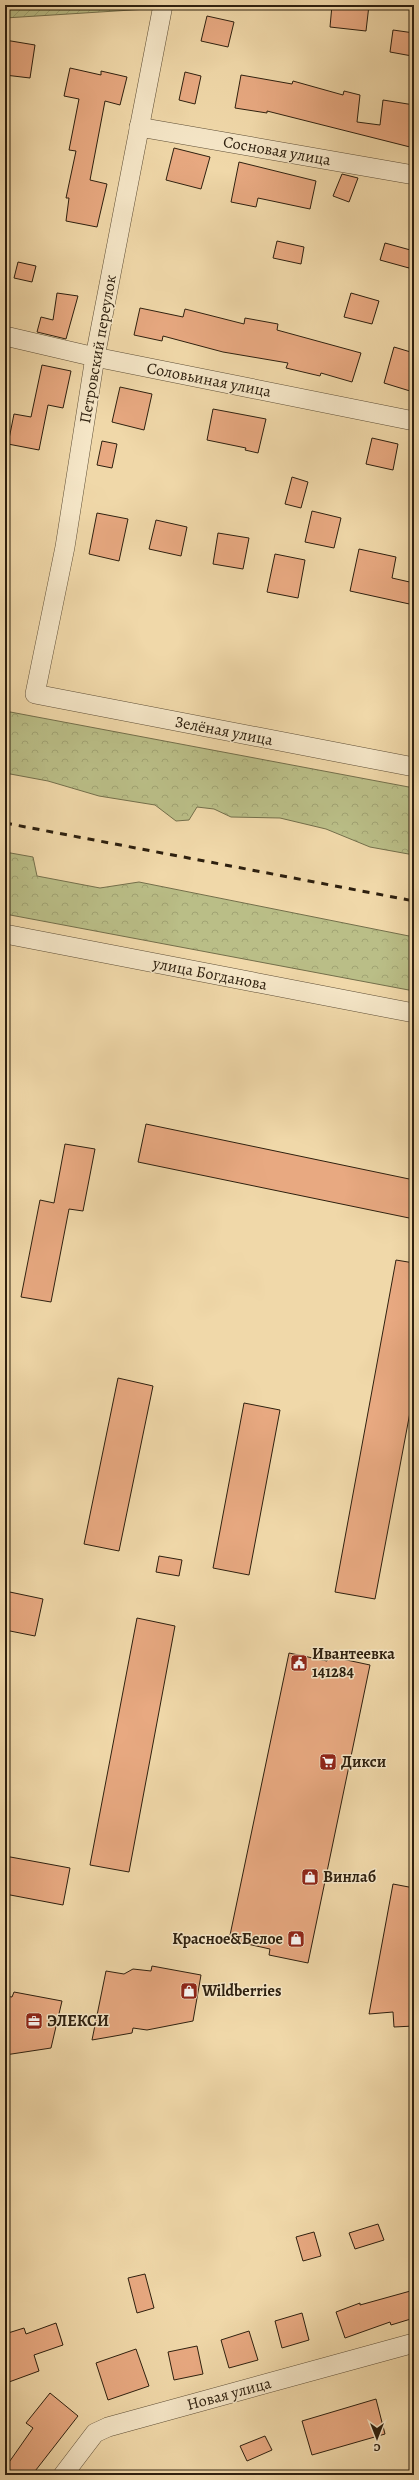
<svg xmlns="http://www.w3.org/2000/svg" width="419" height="2480" font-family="Alegreya,serif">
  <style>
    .forest { fill: url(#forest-crowns); stroke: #746f4b }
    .garden { fill: url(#garden-furrows); stroke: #746f4b }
    .building { fill: #e8a981; stroke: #2e200f }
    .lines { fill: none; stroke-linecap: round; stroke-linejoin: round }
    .minor-casing { stroke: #5e4e36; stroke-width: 20 }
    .minor { stroke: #f5e6c7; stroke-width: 19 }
    .rail { stroke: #2e200f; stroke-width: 3; stroke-dasharray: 7 7; stroke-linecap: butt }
    .labels { text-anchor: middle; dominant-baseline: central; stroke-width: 3; stroke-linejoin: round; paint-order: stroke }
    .street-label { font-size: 16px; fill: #2e200f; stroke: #f5e6c7 }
    .poi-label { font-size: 16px; font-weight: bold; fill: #2e200f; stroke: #f5e6c7; text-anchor: start }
  </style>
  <defs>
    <pattern id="forest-crowns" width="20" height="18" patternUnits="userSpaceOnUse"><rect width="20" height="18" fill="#babe87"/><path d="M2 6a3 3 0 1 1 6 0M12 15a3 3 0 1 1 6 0" fill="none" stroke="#a0a373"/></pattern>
    <pattern id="garden-furrows" width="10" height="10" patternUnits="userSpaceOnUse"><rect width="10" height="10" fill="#babe87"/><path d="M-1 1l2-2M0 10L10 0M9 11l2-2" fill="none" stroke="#a0a373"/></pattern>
  </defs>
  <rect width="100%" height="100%" fill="#f0d8a9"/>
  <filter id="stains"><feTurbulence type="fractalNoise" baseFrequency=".005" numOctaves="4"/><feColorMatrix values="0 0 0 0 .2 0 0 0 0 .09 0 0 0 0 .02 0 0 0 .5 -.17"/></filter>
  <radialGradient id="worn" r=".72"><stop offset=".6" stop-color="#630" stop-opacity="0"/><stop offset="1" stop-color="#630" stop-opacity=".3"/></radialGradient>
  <g class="forest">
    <polygon points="5,711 414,788 414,855 370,847 326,829 280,818 231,817 214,809 197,807 189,820 176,821 155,805 99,796 48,781 5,773"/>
    <polygon points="5,852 33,857 37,876 100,888 139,882 414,937 414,991 5,914"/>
  </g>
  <polygon class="garden" points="5,5 163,5 163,8 5,18"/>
  <g class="building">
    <polygon points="332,5 369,5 366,31 330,27"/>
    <polygon points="207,16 234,22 228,47 201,41"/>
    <polygon points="393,30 414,33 412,56 390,52"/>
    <polygon points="5,40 35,45 30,78 5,75"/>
    <polygon points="70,68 101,75 101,71 127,77 120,105 105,101 90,180 107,184 97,227 66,221 69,198 66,198 76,151 69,150 79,99 64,96"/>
    <polygon points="185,72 201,76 195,104 179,100"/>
    <polygon points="241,75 292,84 293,81 343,95 344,91 360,95 357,122 380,125 383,100 414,105 414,148 267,111 267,113 235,108"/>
    <polygon points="174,148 210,157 201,189 166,180"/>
    <polygon points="239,162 316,181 310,209 258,198 256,207 231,202"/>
    <polygon points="342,174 358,178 349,202 333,196"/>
    <polygon points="277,241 304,247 301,264 273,258"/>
    <polygon points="385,243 414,251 409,268 380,260"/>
    <polygon points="18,262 36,266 32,282 14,278"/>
    <polygon points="57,293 78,296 66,339 37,332 41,317 53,320"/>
    <polygon points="351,293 379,301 372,324 344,317"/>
    <polygon points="140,308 183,317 185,309 244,324 245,318 278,324 277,330 361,353 352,382 321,373 320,376 286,368 288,363 223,352 163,336 162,341 134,335"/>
    <polygon points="394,347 414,353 414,376 410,391 384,383"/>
    <polygon points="42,365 71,371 63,408 48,405 39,450 8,444 14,414 31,417"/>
    <polygon points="120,387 152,394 144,430 112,422"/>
    <polygon points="213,409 266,419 258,453 245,450 246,448 207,440"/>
    <polygon points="372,438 398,444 393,470 366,464"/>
    <polygon points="102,441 117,444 112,468 97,465"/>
    <polygon points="292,477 308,482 301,508 285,504"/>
    <polygon points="312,511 341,518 334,548 305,542"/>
    <polygon points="97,513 128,519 119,561 89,554"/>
    <polygon points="156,520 187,527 181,556 149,549"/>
    <polygon points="218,533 249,538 243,569 213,564"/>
    <polygon points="359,549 396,557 392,578 414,583 414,605 350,591"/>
    <polygon points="275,554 305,560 298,598 267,592"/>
    <polygon points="146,1124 414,1180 414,1219 138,1162"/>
    <polygon points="65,1144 95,1149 83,1211 69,1209 51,1302 21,1297 40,1200 54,1203"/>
    <polygon points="396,1260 414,1263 414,1391 375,1599 335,1592"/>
    <polygon points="118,1378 153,1386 119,1551 84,1544"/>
    <polygon points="244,1403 280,1410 249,1575 213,1568"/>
    <polygon points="159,1556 182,1560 179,1576 156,1572"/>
    <polygon points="5,1591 43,1599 35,1636 5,1630"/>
    <polygon points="137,1618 175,1626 129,1872 90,1865"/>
    <polygon points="289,1653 327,1661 328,1656 370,1665 308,1963 269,1955 270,1949 229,1940"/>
    <polygon points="5,1856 70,1868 63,1905 5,1894"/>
    <polygon points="393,1884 414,1888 414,2026 394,2027 393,2012 369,2014"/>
    <polygon points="152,1966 201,1975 193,2021 147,2030 133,2028 132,2033 92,2040 106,1971 124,1974 133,1969 151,1971"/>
    <polygon points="14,1992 62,2001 51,2048 5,2055 5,1996 12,1997"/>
    <polygon points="378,2224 384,2240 355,2249 349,2233"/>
    <polygon points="314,2232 321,2256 303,2261 296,2237"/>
    <polygon points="145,2274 154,2308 137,2313 128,2278"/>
    <polygon points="414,2290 414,2318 391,2325 390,2322 345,2338 336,2312 360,2303 360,2305"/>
    <polygon points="302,2313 309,2340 282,2348 275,2321"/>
    <polygon points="56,2323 63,2345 34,2355 39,2371 9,2382 5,2372 5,2334 24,2328 26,2334"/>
    <polygon points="249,2331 258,2360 229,2368 221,2340"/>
    <polygon points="197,2346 203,2374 174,2380 168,2352"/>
    <polygon points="136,2349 149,2386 108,2400 96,2363"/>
    <polygon points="50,2393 78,2416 32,2475 5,2475 5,2468 33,2428 26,2423"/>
    <polygon points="376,2399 385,2434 312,2455 302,2421"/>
    <polygon points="265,2436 272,2450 247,2461 240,2446"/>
  </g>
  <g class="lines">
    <defs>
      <g id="minor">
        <polyline points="163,5 95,357 65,547 35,694 414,767"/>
        <polyline points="139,127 414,175"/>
        <polyline points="5,336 95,357 414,421"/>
        <polyline points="5,934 414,1013"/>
        <polyline points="63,2475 95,2433 108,2427 414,2343"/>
      </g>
    </defs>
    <use href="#minor" class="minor-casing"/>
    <use href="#minor" class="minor"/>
    <polyline class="rail" points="5,823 414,901"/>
  </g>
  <defs>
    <symbol id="civic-square" viewBox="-11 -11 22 22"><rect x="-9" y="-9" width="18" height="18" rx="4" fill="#8f2418" stroke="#f5e6c7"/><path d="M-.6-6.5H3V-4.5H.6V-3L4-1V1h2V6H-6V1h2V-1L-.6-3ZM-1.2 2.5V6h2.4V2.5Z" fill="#fff"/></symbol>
    <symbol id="supermarket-square" viewBox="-11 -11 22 22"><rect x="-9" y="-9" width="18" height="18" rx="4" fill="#8f2418" stroke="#f5e6c7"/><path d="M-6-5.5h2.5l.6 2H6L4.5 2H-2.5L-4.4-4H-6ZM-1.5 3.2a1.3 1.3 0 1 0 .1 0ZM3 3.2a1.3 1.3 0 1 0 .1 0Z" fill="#fff"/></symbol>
    <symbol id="shop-square" viewBox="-11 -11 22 22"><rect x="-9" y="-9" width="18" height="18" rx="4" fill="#8f2418" stroke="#f5e6c7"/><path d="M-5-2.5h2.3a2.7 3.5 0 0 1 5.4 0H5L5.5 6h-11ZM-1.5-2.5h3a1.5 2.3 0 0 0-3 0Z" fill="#fff"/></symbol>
    <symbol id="office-square" viewBox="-11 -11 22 22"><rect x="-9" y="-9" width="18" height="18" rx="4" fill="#8f2418" stroke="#f5e6c7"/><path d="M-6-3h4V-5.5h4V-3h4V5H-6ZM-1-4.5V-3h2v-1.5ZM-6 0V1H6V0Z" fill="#fff"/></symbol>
  </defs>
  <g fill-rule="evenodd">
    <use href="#civic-square" x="289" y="1653" width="20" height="20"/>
    <use href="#supermarket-square" x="318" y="1752" width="20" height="20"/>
    <use href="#shop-square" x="300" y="1867" width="20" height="20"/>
    <use href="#shop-square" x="286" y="1929" width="20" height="20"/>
    <use href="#shop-square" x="179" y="1981" width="20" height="20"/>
    <use href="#office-square" x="24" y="2011" width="20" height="20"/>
  </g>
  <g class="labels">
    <g class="street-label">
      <text transform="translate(277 151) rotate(10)">Сосновая улица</text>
      <text transform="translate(98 349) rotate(-80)">Петровский переулок</text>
      <text transform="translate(209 380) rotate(11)">Соловьиная улица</text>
      <text transform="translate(224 731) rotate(11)">Зелёная улица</text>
      <text transform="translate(210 974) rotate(11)">улица Богданова</text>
      <text transform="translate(229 2394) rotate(-15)">Новая улица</text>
    </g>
    <g class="poi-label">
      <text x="312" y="1654">Ивантеевка<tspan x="312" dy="18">141284</tspan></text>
      <text x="341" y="1762">Дикси</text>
      <text x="323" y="1877">Винлаб</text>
      <text x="283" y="1939" text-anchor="end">Красное&amp;Белое</text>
      <text x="202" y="1991">Wildberries</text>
      <text x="47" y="2021">ЭЛЕКСИ</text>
    </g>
  </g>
  <rect width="419" height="2480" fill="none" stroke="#f0d8a9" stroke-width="20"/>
  <rect x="6" y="6" width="407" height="2468" fill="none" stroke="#2e200f" stroke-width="2"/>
  <rect x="10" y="10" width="399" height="2460" fill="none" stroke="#2e200f"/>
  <g transform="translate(377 2438) rotate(180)" stroke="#f5e6c7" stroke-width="3" paint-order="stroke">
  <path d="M0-3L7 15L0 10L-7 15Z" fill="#2e200f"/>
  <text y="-6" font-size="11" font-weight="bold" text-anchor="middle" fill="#2e200f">С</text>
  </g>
  <rect width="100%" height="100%" filter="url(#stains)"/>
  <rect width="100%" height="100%" fill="url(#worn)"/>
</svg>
